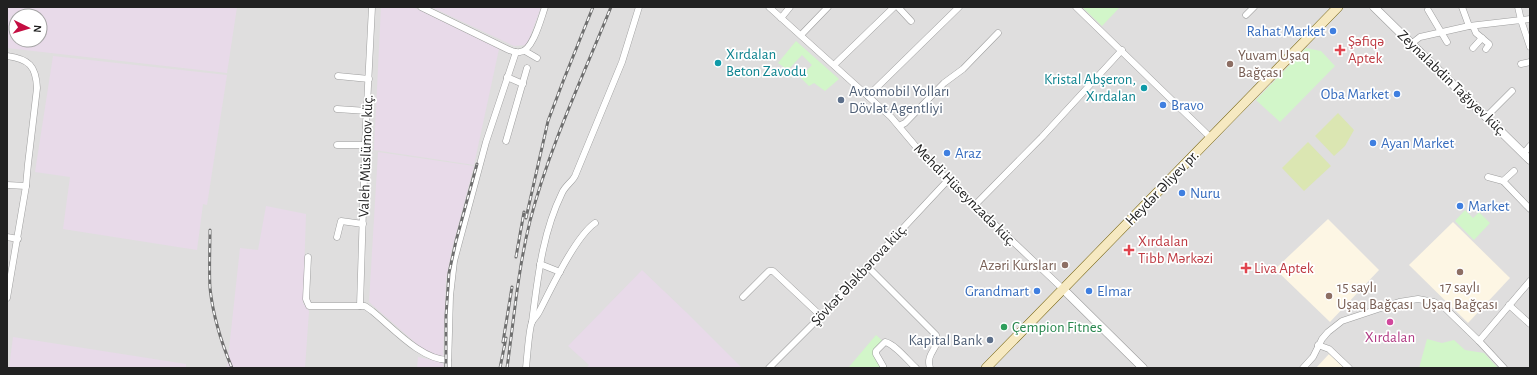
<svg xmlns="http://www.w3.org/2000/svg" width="1537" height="375" font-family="'Alegreya Sans',sans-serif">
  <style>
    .residential { fill: #dfdede; fill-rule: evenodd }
    .industrial { fill: #e8dae9; fill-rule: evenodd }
    .education { fill: #fdf6e4 }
    .grass { fill: #dbe6b2 }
    .park { fill: #d2f6c9 }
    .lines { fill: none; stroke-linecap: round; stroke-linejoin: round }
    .minor-casing { stroke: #9e9e9e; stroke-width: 7 }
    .tertiary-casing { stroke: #9e9e9e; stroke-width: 9 }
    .secondary-casing { stroke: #73610d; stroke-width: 10 }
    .minor { stroke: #fff; stroke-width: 6 }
    .tertiary { stroke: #fff; stroke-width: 8 }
    .secondary { stroke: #f6e9c1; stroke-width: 9 }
    .rail-casing { stroke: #6f6f6f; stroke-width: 3 }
    .rail { stroke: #fff; stroke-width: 1.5; stroke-dasharray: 4.5; stroke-linecap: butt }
    .shop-dot { fill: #3f7fe0; stroke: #fff; stroke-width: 1.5 }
    .health-dot { fill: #e0444e; stroke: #fff; stroke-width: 1.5 }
    .culture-dot { fill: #0f9aa8; stroke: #fff; stroke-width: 1.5 }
    .education-dot { fill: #8d6e63; stroke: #fff; stroke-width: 1.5 }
    .service-dot { fill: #5c6f8a; stroke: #fff; stroke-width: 1.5 }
    .hotel-dot { fill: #d1479c; stroke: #fff; stroke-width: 1.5 }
    .leisure-dot { fill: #2e9e5b; stroke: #fff; stroke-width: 1.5 }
    .labels { text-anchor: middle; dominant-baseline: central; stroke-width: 3.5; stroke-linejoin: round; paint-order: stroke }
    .shop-label { font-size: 15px; fill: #366cbe; stroke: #fff; text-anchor: start }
    .health-label { font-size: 15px; fill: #be3a42; stroke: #fff; text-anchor: start }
    .culture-label { font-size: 15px; fill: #0d838f; stroke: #fff; text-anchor: start }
    .education-label { font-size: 15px; fill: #785e54; stroke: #fff; text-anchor: start }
    .street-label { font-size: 15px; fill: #212121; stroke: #fff }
    .service-label { font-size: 15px; fill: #4e5e75; stroke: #fff; text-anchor: start }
    .leisure-label { font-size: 15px; fill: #27864d; stroke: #fff; text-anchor: start }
    .hotel-label { font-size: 15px; fill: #b23c85; stroke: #fff }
  </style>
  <rect width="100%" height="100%" fill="#f0ebe8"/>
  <path class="residential" d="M7,7H1530V368H7ZM16,16H40V40H16Z"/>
  <g class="industrial">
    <path d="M7,7H237L227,73L7,48ZM16,16H40V40H16Z"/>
    <polygon points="381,7 413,7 499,49 474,165 374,150"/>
    <polygon points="431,7 541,7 527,45 514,46"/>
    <polygon points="53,56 227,75 207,205 203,204 197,250 63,229 70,177 35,172"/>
    <polygon points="378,152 474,166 452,249 446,280 443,356 427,353 369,302"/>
    <polygon points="266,206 306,214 303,303 309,311 305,368 227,368 240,248 258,250"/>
    <polygon points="642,270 686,312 742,368 586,368 589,365 568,346"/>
    <polygon points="13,337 186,364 186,368 9,368"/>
    <polygon points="418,357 443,362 443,368 417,368"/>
  </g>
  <g class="education">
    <polygon points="1328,219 1379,270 1330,322 1275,269"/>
    <polygon points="1453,222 1510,278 1468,323 1409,265"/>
    <polygon points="1329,354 1344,368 1316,368"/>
  </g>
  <g class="grass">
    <polygon points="1338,113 1354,130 1345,146 1334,156 1315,136"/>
    <polygon points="1308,142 1331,166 1304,191 1282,168"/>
  </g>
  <g class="park">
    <polygon points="1082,7 1120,7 1102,26"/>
    <polygon points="796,41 839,79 825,91 814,83 809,86 800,77 812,65 802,55 788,70 778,63"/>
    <polygon points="1306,48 1321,51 1335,66 1280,122 1256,100"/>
    <polygon points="1465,210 1473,218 1479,212 1490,223 1474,240 1455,221"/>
    <polygon points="876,335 886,344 875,357 888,368 848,368"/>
    <polygon points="1427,339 1442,343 1454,340 1465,350 1484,353 1498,368 1419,368"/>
  </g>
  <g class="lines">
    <defs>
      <g id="minor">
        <path d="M421,7L507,49C511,51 516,53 520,52C533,51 541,18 545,7"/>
        <polyline points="769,7 891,117 928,161 1063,289"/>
        <polyline points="898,7 911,21"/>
        <polyline points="1076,7 1211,138"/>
        <polyline points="1462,7 1469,26"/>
        <polyline points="1518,7 1521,20 1530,19"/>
        <polyline points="1428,10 1447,42"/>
        <polyline points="1246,15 1254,7"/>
        <polyline points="781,18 790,7"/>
        <polyline points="1473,26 1476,33 1489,44 1489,45 1486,49"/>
        <polyline points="801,35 828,7"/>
        <polyline points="1411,44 1420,37 1469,26 1521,20 1530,47"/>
        <polyline points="1473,48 1482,38"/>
        <polyline points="525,51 537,58"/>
        <path d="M7,56C29,59 36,66 37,88L28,164L26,186L7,298"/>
        <polyline points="1521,64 1530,62"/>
        <polyline points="834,65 894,7"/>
        <polyline points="338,76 369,79"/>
        <polyline points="507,77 523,84"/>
        <polyline points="868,96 959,7"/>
        <polyline points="337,109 367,111"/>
        <polyline points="1486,117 1512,91"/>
        <polyline points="899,126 905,123 944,83 963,69 998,33"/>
        <polyline points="506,141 527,68"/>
        <polyline points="337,145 365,145"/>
        <polyline points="1524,153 1530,146"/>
        <polyline points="1488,177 1503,181 1514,171"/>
        <polyline points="1503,181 1530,209"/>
        <polyline points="7,185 26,186"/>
        <polyline points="975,205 1042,137 1122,50"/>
        <polyline points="7,237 18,239"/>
        <polyline points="337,237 341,221 363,224"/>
        <path d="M308,257L306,299L309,306H365L372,311C392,327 421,360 448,360"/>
        <polyline points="540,264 560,272"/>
        <path d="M868,267L936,335C941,348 925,352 930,368"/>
        <polyline points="743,297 769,271 773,271 821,316"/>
        <polyline points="1509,305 1530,324"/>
        <polyline points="360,306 365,145 372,7"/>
        <path d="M532,322C538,277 542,234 562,193C565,186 572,182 575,176L622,62L639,7"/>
        <polyline points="1479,341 1530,281"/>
        <polyline points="1318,345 1329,349 1349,368"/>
        <path d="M883,366L876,354V351L885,342C895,344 908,361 916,368"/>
        <polyline points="448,368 450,296 454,261 486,142 516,52"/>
        <path d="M526,368C527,359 529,328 532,322C534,318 538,315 539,312C551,289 575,237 595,223"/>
        <polyline points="769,368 821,316 948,180"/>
        <polyline points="1303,368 1313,357 1322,339 1328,332 1342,321 1399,302 1418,299 1434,302 1445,308 1479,341 1504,368"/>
      </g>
      <g id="tertiary">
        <polyline points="1374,7 1530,160"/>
        <polyline points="1063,289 1143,368"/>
      </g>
      <polyline id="secondary" points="986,368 1338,7"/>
    </defs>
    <use href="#minor" class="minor-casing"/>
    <use href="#tertiary" class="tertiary-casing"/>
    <use href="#secondary" class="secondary-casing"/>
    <use href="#minor" class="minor"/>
    <use href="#tertiary" class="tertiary"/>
    <use href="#secondary" class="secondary"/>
    <defs>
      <g id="rail">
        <polyline points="526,218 548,121 564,79 593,7"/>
        <path d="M210,230C210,249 209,269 210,288C213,316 221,342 232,368"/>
        <polyline points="516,257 524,212"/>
        <polyline points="503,342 512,287"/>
        <polyline points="446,368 446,316 449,273 456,241 477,164"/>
        <polyline points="500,368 506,338"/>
        <path d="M507,368C514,319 518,269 530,221C549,148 583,76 611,7"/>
      </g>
    </defs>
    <use href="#rail" class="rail-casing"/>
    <use href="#rail" class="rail"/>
  </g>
  <g class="shop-dot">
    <circle cx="1333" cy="31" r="4"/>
    <circle cx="1397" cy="94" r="4"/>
    <circle cx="1163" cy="105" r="4"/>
    <circle cx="1373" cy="143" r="4"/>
    <circle cx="947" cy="153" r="4"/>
    <circle cx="1182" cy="193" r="4"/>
    <circle cx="1460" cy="206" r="4"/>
    <circle cx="1037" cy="291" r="4"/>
    <circle cx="1089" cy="291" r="4"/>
  </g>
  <g class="health-dot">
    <path d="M1338 44h4v4h4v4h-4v4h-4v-4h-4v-4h4z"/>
    <path d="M1127 244h4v4h4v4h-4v4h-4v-4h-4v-4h4z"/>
    <path d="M1244 262h4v4h4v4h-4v4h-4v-4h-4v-4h4z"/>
  </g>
  <g class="culture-dot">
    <circle cx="718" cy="63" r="4"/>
    <circle cx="1144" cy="88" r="4"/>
  </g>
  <g class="education-dot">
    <circle cx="1230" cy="64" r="4"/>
    <circle cx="1065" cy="265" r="4"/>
    <circle cx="1460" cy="272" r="4"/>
    <circle cx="1329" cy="296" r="4"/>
  </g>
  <g class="service-dot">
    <circle cx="841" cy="100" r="4"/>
    <circle cx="990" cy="340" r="4"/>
  </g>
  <circle class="hotel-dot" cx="1390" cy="322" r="4"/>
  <circle class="leisure-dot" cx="1004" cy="327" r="4"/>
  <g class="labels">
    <g class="shop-label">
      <text x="1325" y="31" text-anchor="end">Rahat Market</text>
      <text x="1389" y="94" text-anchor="end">Oba Market</text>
      <text x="1171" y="105">Bravo</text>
      <text x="1381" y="143">Ayan Market</text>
      <text x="955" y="153">Araz</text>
      <text x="1190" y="193">Nuru</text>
      <text x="1468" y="206">Market</text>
      <text x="1029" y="291" text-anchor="end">Grandmart</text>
      <text x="1097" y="291">Elmar</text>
    </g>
    <g class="health-label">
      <text x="1348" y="41">Şəfiqə<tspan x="1348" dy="17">Aptek</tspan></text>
      <text x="1138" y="241">Xırdalan<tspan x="1138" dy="17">Tibb Mərkəzi</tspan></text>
      <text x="1254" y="268">Liva Aptek</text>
    </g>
    <g class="culture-label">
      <text x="726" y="54">Xırdalan<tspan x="726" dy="17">Beton Zavodu</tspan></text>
      <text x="1136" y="79" text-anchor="end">Kristal Abşeron,<tspan x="1136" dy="17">Xırdalan</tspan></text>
    </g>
    <g class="education-label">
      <text x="1238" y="55">Yuvam Uşaq<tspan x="1238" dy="17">Bağçası</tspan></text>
      <text x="1057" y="265" text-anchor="end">Azəri Kursları</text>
      <text x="1337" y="287">15 saylı<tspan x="1337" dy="17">Uşaq Bağçası</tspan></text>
      <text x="1460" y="287" text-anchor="middle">17 saylı<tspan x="1460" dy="17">Uşaq Bağçası</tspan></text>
    </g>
    <g class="street-label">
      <text transform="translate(1452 83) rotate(44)">Zeynalabdin Tağıyev küç.</text>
      <text transform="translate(366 156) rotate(-88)">Valeh Müslümov küç.</text>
      <text transform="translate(1162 188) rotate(-46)">Heydər Əliyev pr.</text>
      <text transform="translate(965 195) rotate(45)">Mehdi Hüseynzadə küç.</text>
      <text transform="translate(859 275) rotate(-47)">Şövkət Ələkbərova küç.</text>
    </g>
    <g class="service-label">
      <text x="849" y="91">Avtomobil Yolları<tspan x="849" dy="17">Dövlət Agentliyi</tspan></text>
      <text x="982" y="340" text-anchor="end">Kapital Bank</text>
    </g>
    <g class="leisure-label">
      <text x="1012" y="327">Çempion Fitnes</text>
    </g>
    <g class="hotel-label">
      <text x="1390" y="337">Xırdalan</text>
    </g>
  </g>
  <rect width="1537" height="375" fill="none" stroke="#212121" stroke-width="16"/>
  <g transform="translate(28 28) rotate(95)"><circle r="19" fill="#ffffff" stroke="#a6a6a6"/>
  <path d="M0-3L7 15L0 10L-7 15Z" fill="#c40e42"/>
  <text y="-6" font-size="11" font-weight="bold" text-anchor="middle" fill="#212121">N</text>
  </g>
</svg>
